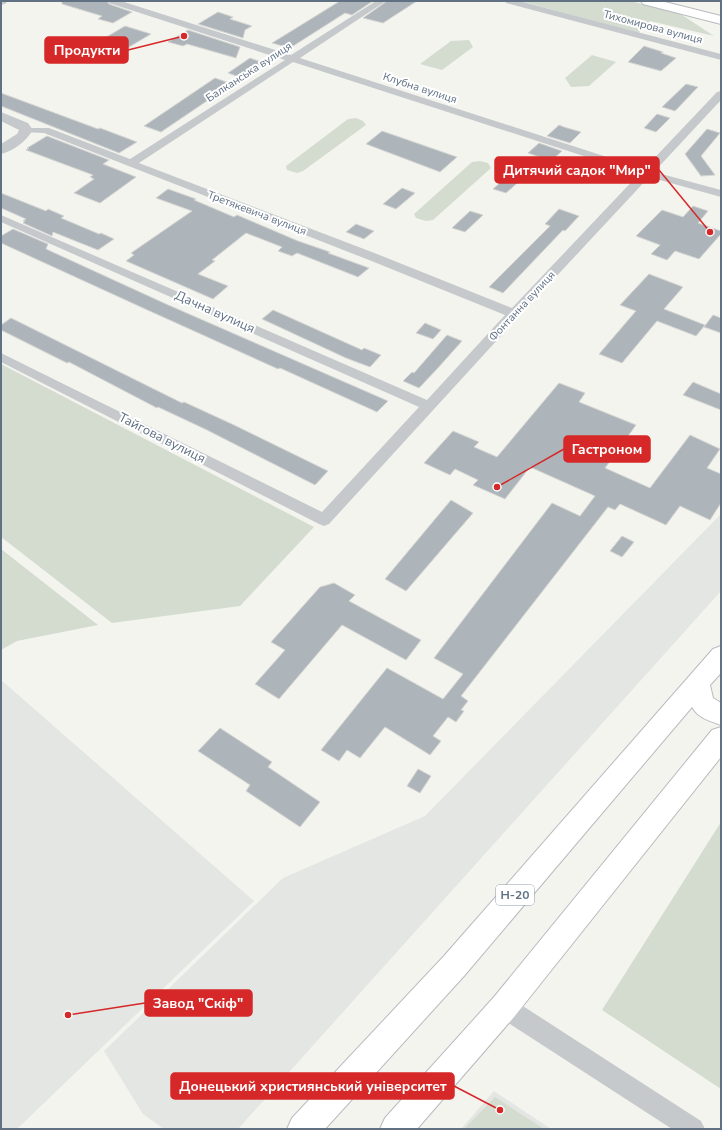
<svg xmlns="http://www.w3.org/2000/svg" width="722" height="1130" font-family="'Nunito Sans',sans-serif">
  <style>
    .built { fill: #e4e6e3 }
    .green { fill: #d4dcd0 }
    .building { fill: #adb5bb; stroke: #d5d5d2 }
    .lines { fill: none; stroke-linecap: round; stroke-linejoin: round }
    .primary-casing { stroke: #b8bbbf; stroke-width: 2 }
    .minor { fill: #c6c9cc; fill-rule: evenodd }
    .tertiary { fill: #c6c9cc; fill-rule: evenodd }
    .primary { fill: #fff; fill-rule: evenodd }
    .labels { text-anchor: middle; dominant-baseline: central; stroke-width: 4; stroke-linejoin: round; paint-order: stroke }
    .far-street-label { font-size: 11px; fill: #607184; stroke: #fff }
    .shield { fill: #fff; stroke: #909ca9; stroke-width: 1 }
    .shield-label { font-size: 12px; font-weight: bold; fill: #607184 }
    .street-label { font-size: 13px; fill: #607184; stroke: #fff }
    .leader { fill: none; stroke: #d62828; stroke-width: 1.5 }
    .callout-dot { fill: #d62828; stroke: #fff; stroke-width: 1.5 }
    .callout { fill: #d62828; stroke: #d62828; stroke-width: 1.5 }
    .callout-label { font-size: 14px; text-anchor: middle; font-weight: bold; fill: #fff }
  </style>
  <rect width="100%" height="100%" fill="#f4f4ef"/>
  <g class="built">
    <polygon points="721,514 721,591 238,1129 164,1129 143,1114 104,1051 283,878 425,816"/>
    <polygon points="1,680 254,901 17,1129 1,1129"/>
    <polygon points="494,1091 551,1129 461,1129"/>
  </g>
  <g class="green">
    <polygon points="520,1 630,1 679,13 714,36 650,21 639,33"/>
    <polygon points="469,40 473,47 442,70 420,64 451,41"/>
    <polygon points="592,55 616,62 589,86 571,87 565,78"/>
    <polygon points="356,118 363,121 366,125 303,171 297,173 287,170 286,166 348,119"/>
    <polygon points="480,161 488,163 491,168 433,220 426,221 416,218 414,214 472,162"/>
    <polygon points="1,364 314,527 240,606 112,623 1,537"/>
    <polygon points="1,549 98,625 17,641 1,650"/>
    <polygon points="721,822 721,1089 602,1010"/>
    <polygon points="495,1097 544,1129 464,1129"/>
  </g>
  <g class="building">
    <polygon points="62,1 107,1 109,4 132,12 113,23 98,19 102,16 62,4"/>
    <polygon points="340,1 373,1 352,15 345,13 290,48 272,43"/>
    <polygon points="387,1 417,1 383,23 363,18"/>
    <polygon points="218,12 233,17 230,19 252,26 245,30 243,38 198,24"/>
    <polygon points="125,26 151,34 119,53 93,45"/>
    <polygon points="188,30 240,47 236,58 187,44 183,46 168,42"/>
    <polygon points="644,46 663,52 661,53 676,58 661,71 628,62"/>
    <polygon points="250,58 264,63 242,78 228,73"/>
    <polygon points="215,78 232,84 161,132 144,126"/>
    <polygon points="686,84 698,87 675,111 662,107"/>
    <polygon points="1,93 98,129 100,128 137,142 119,153 1,106"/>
    <polygon points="657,114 670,118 656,132 644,128"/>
    <polygon points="559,125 564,127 581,132 570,143 547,136"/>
    <polygon points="707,129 720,133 701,156 715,175 701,176 685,154"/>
    <polygon points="382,131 457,157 440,172 366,144"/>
    <polygon points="47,136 109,160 103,164 136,177 100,203 74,193 94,179 90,177 93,175 26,150 29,148 27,148"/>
    <polygon points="539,143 562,151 551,161 528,153"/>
    <polygon points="510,174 523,178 506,193 493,189"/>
    <polygon points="402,188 415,193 396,209 383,204"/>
    <polygon points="168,189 196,199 194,200 234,217 237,215 298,241 330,252 328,253 369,268 358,277 297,253 292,256 278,251 282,247 246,233 212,260 215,261 198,274 228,286 213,299 126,261 134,255 131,253 192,211 156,198"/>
    <polygon points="1,193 46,211 48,209 64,216 61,218 99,234 101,233 114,239 98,250 53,232 52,236 23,223 25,221 23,221 26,219 1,208"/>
    <polygon points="693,206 708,211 698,223 721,231 721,234 699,259 675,251 667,260 651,254 660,245 636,236 662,210 683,217"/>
    <polygon points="559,209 579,216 565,231 563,230 503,293 489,287 550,226 545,224"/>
    <polygon points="470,211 483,215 465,232 452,228"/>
    <polygon points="356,224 374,231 364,239 346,232"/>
    <polygon points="13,229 48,244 46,249 166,304 388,401 377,412 280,368 278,369 143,308 1,243 1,236"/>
    <polygon points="649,274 683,287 664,309 705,325 696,336 657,321 622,363 599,354 636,311 620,305"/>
    <polygon points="273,310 362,350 364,348 381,355 370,367 346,358 262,319"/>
    <polygon points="713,315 721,318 721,333 704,327"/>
    <polygon points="11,318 182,403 184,402 234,425 328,471 315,485 207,430 158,407 157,408 69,362 67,363 1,330 1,325"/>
    <polygon points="425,323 441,330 433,339 416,333"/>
    <polygon points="447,335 462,341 437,369 419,388 403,381 412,372 414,373"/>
    <polygon points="693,382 721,394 721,410 683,395"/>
    <polygon points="559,383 585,393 579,402 636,425 605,468 650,488 690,435 720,449 707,468 721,474 721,503 710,520 680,506 666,525 620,504 615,510 608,507 461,696 468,701 461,710 464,711 456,722 448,717 433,736 441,741 430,755 385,727 360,758 347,750 339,761 321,750 387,668 443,699 463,674 434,658 552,503 580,516 595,496 530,467 505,499 473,485 478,480 455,469 450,475 424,463 453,431 479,442 474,447 497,457"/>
    <polygon points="451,500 473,513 406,591 385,579"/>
    <polygon points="622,536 634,542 622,557 610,551"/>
    <polygon points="334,583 355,595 349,601 421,640 406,660 342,625 279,699 255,684 285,650 271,642 320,587"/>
    <polygon points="220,728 272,762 268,767 320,802 300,827 246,791 250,785 198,751"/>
    <polygon points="418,769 431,776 420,793 407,786"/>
  </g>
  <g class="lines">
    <defs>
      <g id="primary">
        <polygon points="641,1 661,1 721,16 721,24 643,4"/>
        <path d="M721,646V673L710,685L713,698L721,703V725C710,721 698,718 692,707L464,976L325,1129H287L292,1118L444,956L713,649Z"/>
        <polygon points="721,727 721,757 514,1017 417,1129 380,1129 385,1118 494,997 712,730"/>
      </g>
    </defs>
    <use href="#primary" class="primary-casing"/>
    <g class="minor">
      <path d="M108,1H121L291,55L376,1H386L300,58L644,169L717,92L721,91V100L654,172L721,190V197L649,177L510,326L329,524L324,526L319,524L1,362V353L322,512L419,407L1,222V215L427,400L505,315L369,260L44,133L22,132L21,130L22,128H49L130,159L285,60L109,3ZM293,62L639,174L512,308L377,254L139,163Z"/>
      <polygon points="505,1 519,1 721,54 721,60 506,3"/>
      <polygon points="504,996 512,999 701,1121 705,1129 672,1129 496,1015 493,1007 496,999"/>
    </g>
    <g class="tertiary">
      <polygon points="1,1 8,1 5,4 1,5"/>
      <path d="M1,112L28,123L33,130C26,141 14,151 1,154V144L17,134L19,130L1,121Z"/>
    </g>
    <use href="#primary" class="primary"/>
  </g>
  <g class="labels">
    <g class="far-street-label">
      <text transform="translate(653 27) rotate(15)">Тихомирова вулиця</text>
      <text transform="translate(249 72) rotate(-33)">Балканська вулиця</text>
      <text transform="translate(420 88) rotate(18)">Клубна вулиця</text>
      <text transform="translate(257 213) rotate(21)">Третякевича вулиця</text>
      <text transform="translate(522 306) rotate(-47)">Фонтанна вулиця</text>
    </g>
    <rect class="shield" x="496" y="885" width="38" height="20" rx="3"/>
    <g class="shield-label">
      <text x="515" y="895">Н-20</text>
    </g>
    <g class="street-label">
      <text transform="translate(215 312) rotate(24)">Дачна вулиця</text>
      <text transform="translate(162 438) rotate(27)">Тайгова вулиця</text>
    </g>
  </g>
  <path class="leader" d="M184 36L128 50M710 232L659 170M497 487L564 449M68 1015L145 1003M500 1110L454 1086"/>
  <g class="callout-dot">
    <circle cx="184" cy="36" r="4"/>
    <circle cx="710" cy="232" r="4"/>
    <circle cx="497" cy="487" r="4"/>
    <circle cx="68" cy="1015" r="4"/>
    <circle cx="500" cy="1110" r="4"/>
  </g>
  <g class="callout">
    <rect x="45" y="37" width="83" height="26" rx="4"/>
    <rect x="495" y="157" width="164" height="26" rx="4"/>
    <rect x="564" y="436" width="86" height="26" rx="4"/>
    <rect x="145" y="990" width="107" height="26" rx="4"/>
    <rect x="171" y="1073" width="283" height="26" rx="4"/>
  </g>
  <g class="callout-label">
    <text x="87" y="55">Продукти</text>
    <text x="577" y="175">Дитячий садок "Мир"</text>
    <text x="607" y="454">Гастроном</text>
    <text x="198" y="1008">Завод "Скіф"</text>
    <text x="313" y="1091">Донецький християнський університет</text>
  </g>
  <rect width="722" height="1130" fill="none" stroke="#607184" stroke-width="4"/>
</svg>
